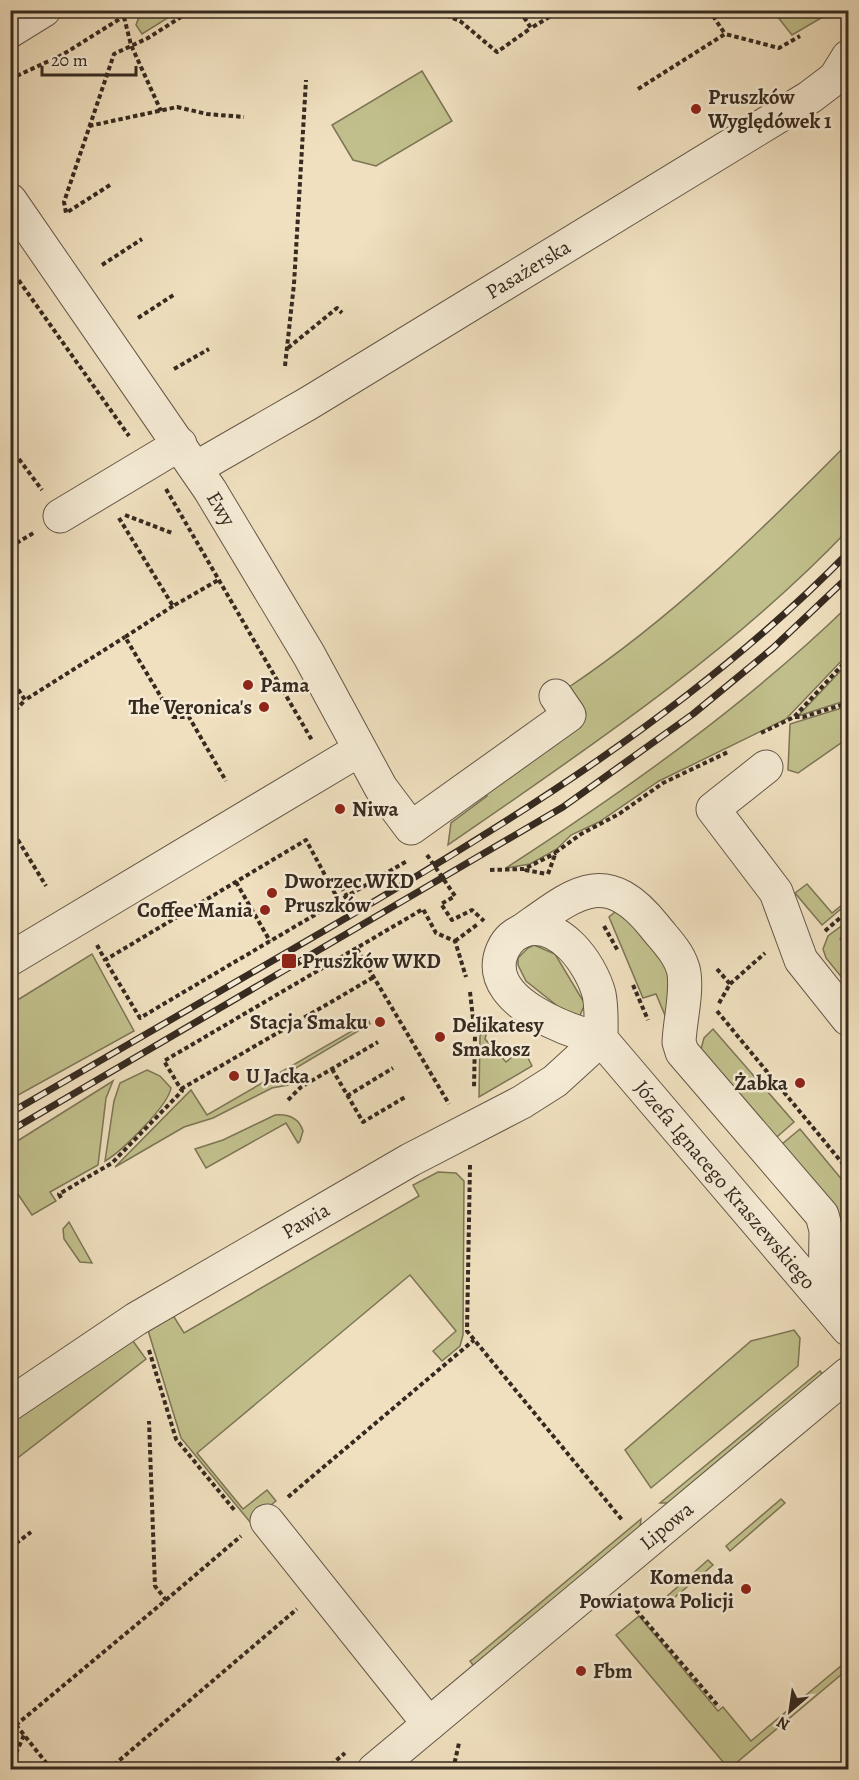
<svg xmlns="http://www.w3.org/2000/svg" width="859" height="1780" font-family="Alegreya,serif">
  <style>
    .green { fill: #c1c08c; stroke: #7c7556; stroke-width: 1.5 }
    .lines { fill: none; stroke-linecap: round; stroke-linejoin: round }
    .minor-casing { stroke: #645848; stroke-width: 35 }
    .path { stroke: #362a20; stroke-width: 4; stroke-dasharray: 4.5 3; stroke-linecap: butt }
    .minor { stroke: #f5ebd5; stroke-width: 33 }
    .rail-casing { stroke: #362a20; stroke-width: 7 }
    .rail { stroke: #f5ebd5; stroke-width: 4.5; stroke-dasharray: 14; stroke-linecap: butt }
    .poi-dot { fill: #8f2418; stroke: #f5ebd5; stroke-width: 2 }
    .labels { text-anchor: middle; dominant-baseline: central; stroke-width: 5; stroke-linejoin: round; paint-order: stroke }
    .poi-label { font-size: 21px; font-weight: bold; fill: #362a20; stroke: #f5ebd5; text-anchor: start }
    .street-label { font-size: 21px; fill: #362a20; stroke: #f5ebd5 }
  </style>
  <rect width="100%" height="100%" fill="#f0e0bf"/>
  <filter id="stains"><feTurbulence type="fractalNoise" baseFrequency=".00333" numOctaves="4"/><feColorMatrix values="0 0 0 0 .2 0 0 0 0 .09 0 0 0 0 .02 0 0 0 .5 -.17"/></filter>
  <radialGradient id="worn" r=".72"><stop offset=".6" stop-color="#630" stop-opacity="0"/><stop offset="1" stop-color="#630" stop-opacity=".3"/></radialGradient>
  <g class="green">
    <polygon points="147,11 147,10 179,11 142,34 136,25 139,17"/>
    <polygon points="773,11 833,11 792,35"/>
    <polygon points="422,71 452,121 376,166 353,160 332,125"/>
    <path d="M848,443V530C732,652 587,749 448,845L451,823L487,796L480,785L586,714L569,687C672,618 761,531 848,443Z"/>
    <path d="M848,606V654L786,719L659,781L599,822L571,835L557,849L530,864L506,868C626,790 746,705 848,606Z"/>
    <polygon points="848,663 848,700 798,716"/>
    <polygon points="848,706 848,738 798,773 788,770 790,724"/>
    <polygon points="807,884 832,913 848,900 848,903 822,925 795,893"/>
    <polygon points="615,912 638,926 673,978 667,1020 656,994 643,998 609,917"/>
    <polygon points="848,921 848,929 840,939 848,947 848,978 843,979 826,958 823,949 828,936"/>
    <polygon points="534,945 555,954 585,1004 580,1015 570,1016 526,981 518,965 518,958 528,948"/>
    <polygon points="92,954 134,1031 11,1099 11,1004"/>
    <polygon points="369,1021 370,1024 284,1075 289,1085 272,1088 213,1118 184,1127 115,1167 191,1090 207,1115"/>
    <polygon points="489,1023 485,1039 506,1062 523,1048 532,1066 479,1097 480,1036"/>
    <polygon points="713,1029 794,1122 770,1143 698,1060 704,1038"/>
    <path d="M147,1070L160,1076L171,1088C168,1106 121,1152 105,1161L114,1101L120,1083Z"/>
    <polygon points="113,1081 106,1098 98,1165 50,1192 56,1201 32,1215 11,1184 11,1145"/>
    <path d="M275,1115C288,1114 299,1118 303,1131L300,1141L298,1143L286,1123L206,1168L195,1149L223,1140Z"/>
    <polygon points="800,1129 848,1187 848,1235 834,1232 775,1150"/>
    <polygon points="438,1172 456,1173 464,1181 463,1335 460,1346 442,1361 433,1351 456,1331 410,1275 197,1453 243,1509 267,1490 276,1501 250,1522 181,1438 147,1327 171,1312 184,1333 419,1196 413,1185"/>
    <polygon points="69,1222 92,1263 80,1262 64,1239 63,1229"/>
    <polygon points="794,1330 800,1338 798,1366 651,1488 625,1450 751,1341"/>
    <polygon points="130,1337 146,1359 11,1463 11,1422"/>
    <polygon points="820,1371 825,1377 671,1503 660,1503"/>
    <polygon points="781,1499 785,1503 730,1551 726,1546"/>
    <polygon points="641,1519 640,1528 475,1668 470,1661 473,1659"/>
    <polygon points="708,1560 713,1565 661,1609 657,1605"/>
    <polygon points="639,1616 718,1711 723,1707 751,1741 848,1660 848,1669 729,1769 616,1635"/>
  </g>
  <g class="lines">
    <defs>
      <g id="minor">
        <polyline points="10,31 44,10"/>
        <path id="s1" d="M10,200L210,490L309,655L381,788L411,828L569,715L556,696"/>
        <path id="s2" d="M196,468L309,403L810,97L835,78L848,57"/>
        <polyline points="60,516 180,444"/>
        <polyline points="766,767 713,809 776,892 801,960 848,1019"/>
        <path d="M522,931C574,894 605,864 655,927C666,941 681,955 684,973C687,995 680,1020 679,1042L682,1052L822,1215L826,1230L825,1301"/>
        <polyline points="10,959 359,750"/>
        <path id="s3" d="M601,1039C601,1024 602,1009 599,994C591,964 558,917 522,931C510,936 503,946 500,958C490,1003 568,1031 601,1039L848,1329"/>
        <path id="s4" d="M10,1404L136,1319L410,1160L522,1102L555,1081L601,1039"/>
        <polyline points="267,1521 429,1724"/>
        <path id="s5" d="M374,1770L848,1374"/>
      </g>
    </defs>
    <use href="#minor" class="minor-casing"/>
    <g class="path">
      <polyline points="432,10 460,21 497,52 531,28"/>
      <polyline points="520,11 531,28 561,10"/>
      <polyline points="713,16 725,34"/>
      <polyline points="124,17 131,45 161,111"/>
      <polyline points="211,17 221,10"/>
      <polyline points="10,79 62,55 134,10"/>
      <polyline points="638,89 725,34 779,48 800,36"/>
      <polyline points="89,126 177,107 207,114 244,117"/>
      <polyline points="110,185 66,213 64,202 114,54 148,38 192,10"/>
      <polyline points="102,265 142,239"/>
      <polyline points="10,268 129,436"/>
      <polyline points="138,318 175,294"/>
      <polyline points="288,348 337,308 342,313"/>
      <polyline points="285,366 294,284 306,80"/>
      <polyline points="174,369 209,349"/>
      <polyline points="10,447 42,490"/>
      <polyline points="166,489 313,742"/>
      <polyline points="125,515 172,533"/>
      <polyline points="119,518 173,606 220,579"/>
      <polyline points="10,547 35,532"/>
      <polyline points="173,606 125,637 173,717 189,717 226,781"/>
      <polyline points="10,677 25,700 125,637"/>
      <polyline points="10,716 25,700"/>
      <polyline points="795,717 803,717 848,703"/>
      <polyline points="761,733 794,717 848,659"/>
      <polyline points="10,827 46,886"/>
      <polyline points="427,855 455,896 441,904 452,920 472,910 484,921"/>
      <polyline points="490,870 524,869 556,853"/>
      <polyline points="525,870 547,874"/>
      <polyline points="548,874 556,852 581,834 619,814 663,783 728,752"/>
      <polyline points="236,882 270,941"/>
      <polyline points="341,887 347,896"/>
      <path d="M339,901L306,840L105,960L140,1018C229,965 318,913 407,861"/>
      <polyline points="604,926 618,951"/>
      <polyline points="825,931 848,911"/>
      <polyline points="455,941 478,924"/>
      <polyline points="97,945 105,960"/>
      <polyline points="357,949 449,1104"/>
      <polyline points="717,969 730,984 718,1005"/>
      <polyline points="730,984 765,953"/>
      <polyline points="633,985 648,1020"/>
      <polyline points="470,992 475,1036 474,1089"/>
      <polyline points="717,1011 848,1170"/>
      <polyline points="332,1069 363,1122 407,1096"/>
      <polyline points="181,1089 374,977"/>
      <polyline points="347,1096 393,1068"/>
      <polyline points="288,1100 301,1087 378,1042"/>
      <polyline points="470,1165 467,1331 623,1521"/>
      <polyline points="61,1198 59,1194 112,1163 182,1091 164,1061 423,909 436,933 455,941 466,977"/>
      <polyline points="149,1350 176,1439 236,1512"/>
      <polyline points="288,1497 474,1340"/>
      <polyline points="10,1548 31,1532"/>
      <polyline points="166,1600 241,1536"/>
      <polyline points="636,1610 719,1707"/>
      <polyline points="16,1725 52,1770"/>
      <polyline points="10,1730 166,1600 155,1586 149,1421"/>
      <polyline points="10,1767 24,1735"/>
      <polyline points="108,1770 297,1609"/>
      <polyline points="325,1770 345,1753"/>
      <polyline points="453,1770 459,1743"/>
    </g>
    <use href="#minor" class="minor"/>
    <defs>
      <g id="rail">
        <path d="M10,1113C114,1053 218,992 322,932C510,823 695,709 848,553"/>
        <polyline points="10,1131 563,807 693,714 773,648 848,577"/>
      </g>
    </defs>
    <use href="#rail" class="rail-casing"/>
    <use href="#rail" class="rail"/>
  </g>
  <g class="poi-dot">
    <circle cx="696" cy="109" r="6"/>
    <circle cx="248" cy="685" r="6"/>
    <circle cx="264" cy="707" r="6"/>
    <circle cx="340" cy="809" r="6"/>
    <circle cx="272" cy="893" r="6"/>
    <circle cx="265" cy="910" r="6"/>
    <rect x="281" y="953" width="16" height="16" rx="3"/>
    <circle cx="380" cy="1022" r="6"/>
    <circle cx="440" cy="1037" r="6"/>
    <circle cx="234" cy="1076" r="6"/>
    <circle cx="800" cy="1083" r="6"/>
    <circle cx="746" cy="1589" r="6"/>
    <circle cx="581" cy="1671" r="6"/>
  </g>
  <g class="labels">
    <g class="poi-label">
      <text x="708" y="97">Pruszków<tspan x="708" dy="24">Wyględówek 1</tspan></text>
      <text x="260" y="685">Pama</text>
      <text x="252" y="707" text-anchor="end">The Veronica's</text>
      <text x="352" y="809">Niwa</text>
      <text x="284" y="881">Dworzec WKD<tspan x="284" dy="24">Pruszków</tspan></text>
      <text x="253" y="910" text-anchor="end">Coffee Mania</text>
      <text x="302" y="961">Pruszków WKD</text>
      <text x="368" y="1022" text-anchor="end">Stacja Smaku</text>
      <text x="452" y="1025">Delikatesy<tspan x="452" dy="24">Smakosz</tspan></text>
      <text x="246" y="1076">U Jacka</text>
      <text x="788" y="1083" text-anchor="end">Żabka</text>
      <text x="734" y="1577" text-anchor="end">Komenda<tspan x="734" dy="24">Powiatowa Policji</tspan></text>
      <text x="593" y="1671">Fbm</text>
    </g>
    <g class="street-label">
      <text stroke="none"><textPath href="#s2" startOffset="387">Pasażerska</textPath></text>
      <text stroke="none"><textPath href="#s1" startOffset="374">Ewy</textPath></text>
      <text stroke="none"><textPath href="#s3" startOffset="524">Józefa Ignacego Kraszewskiego</textPath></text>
      <text stroke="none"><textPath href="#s4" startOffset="348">Pawia</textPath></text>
      <text stroke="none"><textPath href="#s5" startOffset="381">Lipowa</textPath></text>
    </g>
  </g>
  <rect width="859" height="1780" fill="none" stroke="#f0e0bf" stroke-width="36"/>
  <rect x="12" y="12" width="835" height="1756" fill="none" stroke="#362a20" stroke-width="3"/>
  <rect x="18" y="18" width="823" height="1744" fill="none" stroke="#362a20" stroke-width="1.5"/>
  <g transform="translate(790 1711) rotate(209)" stroke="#f5ebd5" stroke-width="4.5" paint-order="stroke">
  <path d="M0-4.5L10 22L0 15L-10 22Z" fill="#362a20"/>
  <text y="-9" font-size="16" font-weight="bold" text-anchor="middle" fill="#362a20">N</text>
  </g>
  <path d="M42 66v9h94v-9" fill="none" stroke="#362a20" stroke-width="3"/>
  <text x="51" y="66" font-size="18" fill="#362a20" stroke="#f5ebd5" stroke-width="4.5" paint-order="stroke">20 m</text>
  <rect width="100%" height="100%" filter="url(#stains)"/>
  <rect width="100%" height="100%" fill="url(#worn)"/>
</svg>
